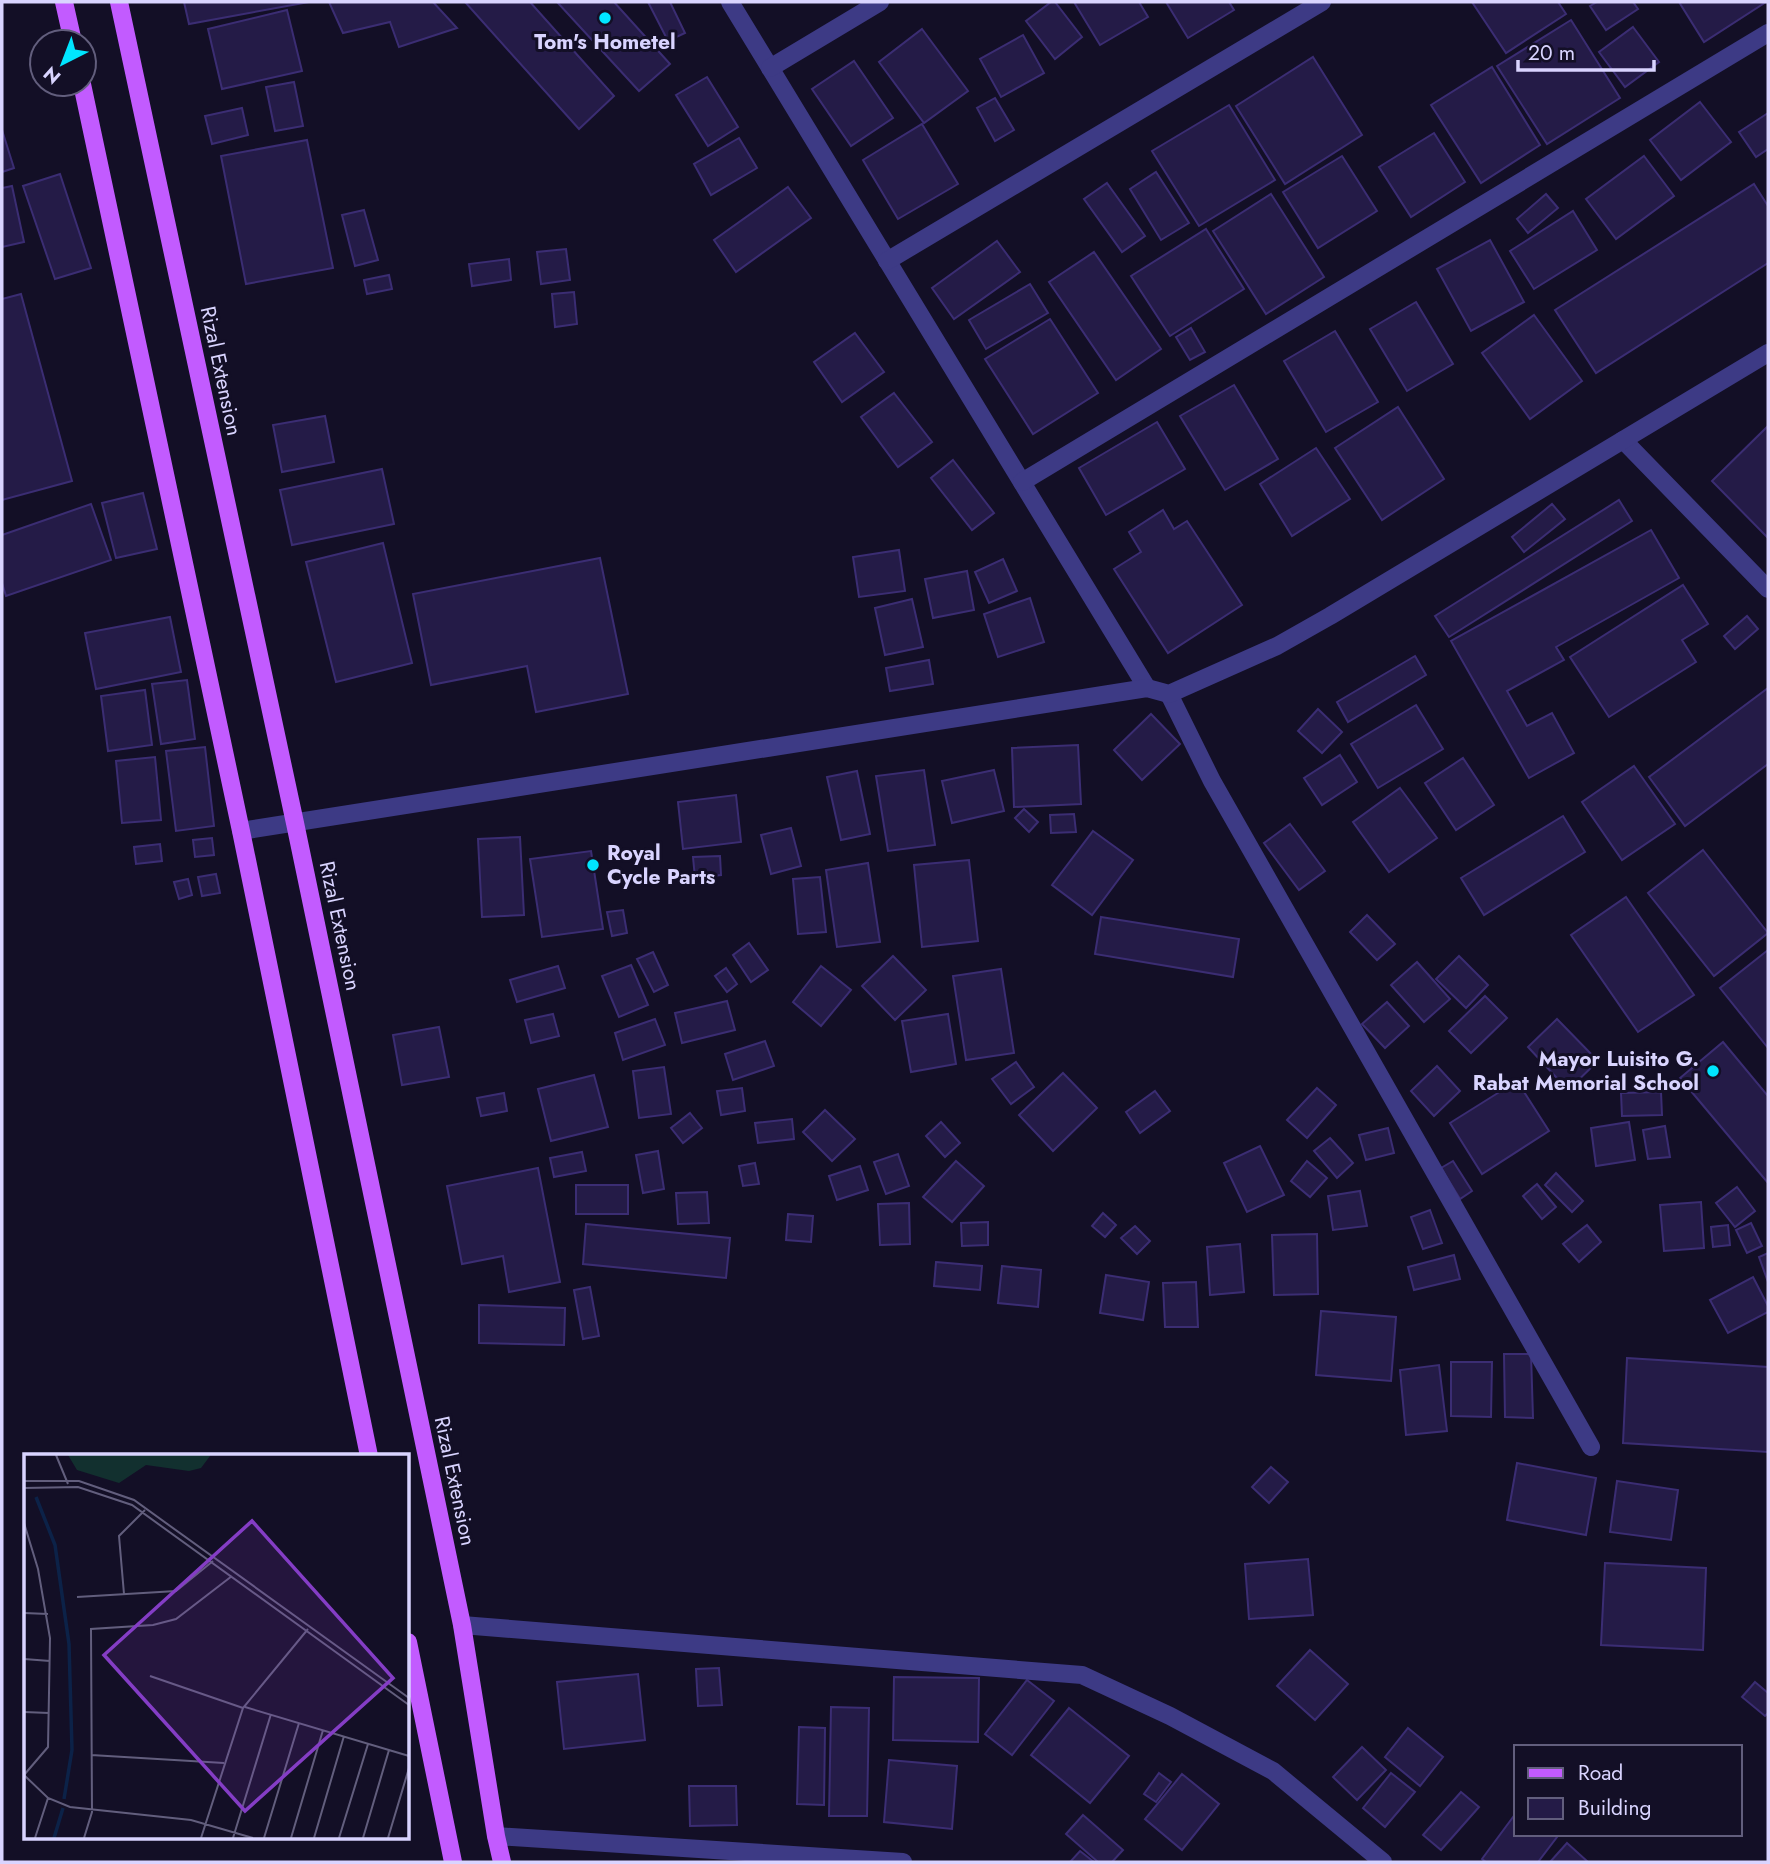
<svg xmlns="http://www.w3.org/2000/svg" width="1770" height="1864" font-family="Jost,sans-serif">
  <style>
    .building { fill: #241b47; stroke: #3b2d73; stroke-width: 2 }
    .lines { fill: none; stroke-linecap: round; stroke-linejoin: round }
    .minor { stroke: #3d3a85; stroke-width: 18 }
    .tertiary { stroke: #3d3a85; stroke-width: 18 }
    .primary { stroke: #c25bff; stroke-width: 18 }
    .poi-dot { fill: #00e5ff; stroke: #130f26; stroke-width: 2.5 }
    .labels { text-anchor: middle; dominant-baseline: central; stroke-width: 6; stroke-linejoin: round; paint-order: stroke }
    .poi-label { font-size: 21px; font-weight: bold; fill: #d9d4ff; stroke: #130f26 }
    .street-label { font-size: 21px; fill: #d9d4ff; stroke: #130f26 }
    .inset-river { fill: none; stroke: #0c2248; stroke-width: 3.5 }
    .inset-road { fill: none; stroke: #625e7d; stroke-width: 2 }
    .view { fill: #843dc5; fill-opacity: 0.15; stroke: #843dc5; stroke-width: 3.5 }
    .inset-edge { fill: none; stroke: #d9d4ff; stroke-width: 3.5 }
  </style>
  <rect width="100%" height="100%" fill="#130f26"/>
  <g class="building">
    <polygon points="184,2 309,2 189,24"/>
    <polygon points="329,2 433,2 457,28 399,47 390,22 343,33"/>
    <polygon points="465,2 530,2 614,96 579,129"/>
    <polygon points="557,2 614,2 670,64 639,91"/>
    <polygon points="648,2 670,2 685,33 668,41"/>
    <polygon points="1051,2 1055,2 1082,37 1055,59 1026,21"/>
    <polygon points="1074,2 1139,2 1148,17 1100,45"/>
    <polygon points="1166,2 1229,2 1234,10 1188,38"/>
    <polygon points="1472,2 1558,2 1566,14 1506,53"/>
    <polygon points="1597,2 1633,2 1638,9 1606,30 1590,6"/>
    <polygon points="1679,2 1766,2 1704,42"/>
    <polygon points="287,10 302,71 222,89 208,29"/>
    <polygon points="1571,20 1620,98 1547,144 1497,66"/>
    <polygon points="1633,27 1659,62 1625,87 1599,52"/>
    <polygon points="922,29 968,91 924,123 879,62"/>
    <polygon points="1023,35 1044,73 1001,97 980,59"/>
    <polygon points="1313,57 1362,135 1285,184 1236,106"/>
    <polygon points="854,61 893,118 851,146 812,89"/>
    <polygon points="1492,67 1540,145 1481,183 1431,105"/>
    <polygon points="707,77 738,127 708,146 676,95"/>
    <polygon points="294,82 303,126 275,131 266,87"/>
    <polygon points="995,98 1014,130 995,141 977,108"/>
    <polygon points="1700,102 1731,142 1681,180 1650,140"/>
    <polygon points="1229,105 1275,180 1199,226 1152,151"/>
    <polygon points="242,108 248,135 212,144 205,116"/>
    <polygon points="1768,113 1768,149 1756,157 1739,132"/>
    <polygon points="922,124 958,184 898,219 863,160"/>
    <polygon points="2,130 14,168 2,172"/>
    <polygon points="1434,133 1465,182 1411,217 1379,167"/>
    <polygon points="739,138 757,168 711,195 694,164"/>
    <polygon points="307,140 333,268 246,284 221,156"/>
    <polygon points="1342,156 1377,211 1318,248 1283,192"/>
    <polygon points="1644,156 1674,196 1616,239 1586,199"/>
    <polygon points="1156,172 1189,223 1161,240 1130,189"/>
    <polygon points="60,174 91,268 55,279 23,186"/>
    <polygon points="1107,183 1145,236 1122,252 1084,199"/>
    <polygon points="1754,184 1768,206 1768,263 1596,373 1555,310"/>
    <polygon points="12,186 24,242 2,247 2,188"/>
    <polygon points="788,187 811,218 736,272 714,240"/>
    <polygon points="1271,194 1324,277 1266,314 1213,231"/>
    <polygon points="1546,194 1558,208 1528,233 1517,219"/>
    <polygon points="364,210 378,260 355,266 342,215"/>
    <polygon points="1573,211 1597,250 1534,289 1510,251"/>
    <polygon points="1206,229 1244,289 1170,336 1131,276"/>
    <polygon points="1490,240 1524,302 1471,331 1437,269"/>
    <polygon points="997,241 1020,272 954,319 932,288"/>
    <polygon points="566,249 570,280 541,284 537,252"/>
    <polygon points="1094,252 1161,349 1116,380 1049,282"/>
    <polygon points="509,259 511,280 472,286 469,264"/>
    <polygon points="389,275 392,289 367,294 364,280"/>
    <polygon points="1030,284 1048,313 986,349 969,320"/>
    <polygon points="574,292 577,324 555,327 552,294"/>
    <polygon points="21,294 72,481 2,500 2,299"/>
    <polygon points="1416,302 1453,364 1407,391 1370,329"/>
    <polygon points="1534,315 1582,381 1530,419 1482,353"/>
    <polygon points="1050,319 1098,393 1033,434 985,359"/>
    <polygon points="1191,328 1205,352 1190,360 1176,337"/>
    <polygon points="1335,331 1378,402 1326,432 1284,361"/>
    <polygon points="855,333 884,372 842,402 814,362"/>
    <polygon points="1234,385 1278,459 1225,490 1180,416"/>
    <polygon points="894,393 932,442 898,467 861,417"/>
    <polygon points="1398,407 1444,479 1382,520 1335,448"/>
    <polygon points="325,416 334,462 282,472 273,425"/>
    <polygon points="1157,422 1185,469 1106,515 1079,468"/>
    <polygon points="1768,426 1768,538 1712,481"/>
    <polygon points="1316,448 1350,499 1292,536 1260,484"/>
    <polygon points="953,460 994,513 972,530 931,478"/>
    <polygon points="382,469 394,524 292,545 280,490"/>
    <polygon points="143,493 157,549 116,558 102,503"/>
    <polygon points="1619,500 1632,521 1449,637 1435,616"/>
    <polygon points="91,504 111,560 6,596 2,583 2,535"/>
    <polygon points="1552,504 1565,519 1524,552 1512,537"/>
    <polygon points="1163,510 1174,529 1187,521 1242,605 1168,653 1114,569 1141,552 1129,532"/>
    <polygon points="1651,530 1679,578 1556,647 1564,660 1507,691 1527,726 1552,713 1574,753 1529,778 1451,641"/>
    <polygon points="383,543 412,663 336,682 306,562"/>
    <polygon points="899,550 905,591 859,597 853,557"/>
    <polygon points="600,558 628,694 536,712 527,666 431,685 413,594"/>
    <polygon points="1003,559 1017,591 989,603 975,572"/>
    <polygon points="967,571 974,610 933,618 925,579"/>
    <polygon points="1683,585 1708,624 1682,640 1696,662 1609,717 1570,657"/>
    <polygon points="1030,598 1044,642 998,657 984,614"/>
    <polygon points="912,599 923,647 885,655 875,608"/>
    <polygon points="1747,616 1758,629 1735,649 1724,636"/>
    <polygon points="170,617 181,672 96,689 85,633"/>
    <polygon points="1415,656 1426,675 1348,722 1337,702"/>
    <polygon points="929,660 933,684 890,691 886,668"/>
    <polygon points="187,680 195,739 161,744 152,684"/>
    <polygon points="1768,688 1768,764 1685,826 1649,777"/>
    <polygon points="145,690 152,745 108,751 101,696"/>
    <polygon points="1416,705 1443,749 1378,788 1351,744"/>
    <polygon points="1318,709 1342,732 1322,753 1298,731"/>
    <polygon points="1151,714 1180,744 1142,780 1114,750"/>
    <polygon points="1078,745 1081,804 1014,807 1012,748"/>
    <polygon points="205,747 214,826 176,831 166,751"/>
    <polygon points="1340,755 1357,782 1322,805 1304,778"/>
    <polygon points="155,757 161,820 122,823 116,761"/>
    <polygon points="1463,758 1494,805 1456,830 1425,783"/>
    <polygon points="1634,766 1675,824 1622,860 1582,802"/>
    <polygon points="924,770 935,845 888,851 876,776"/>
    <polygon points="994,770 1004,811 952,823 942,781"/>
    <polygon points="857,771 870,834 841,840 827,777"/>
    <polygon points="1400,788 1437,838 1389,872 1353,822"/>
    <polygon points="736,795 741,842 683,849 678,802"/>
    <polygon points="1024,809 1038,822 1029,832 1015,818"/>
    <polygon points="1074,814 1076,832 1051,833 1050,815"/>
    <polygon points="1563,816 1585,852 1484,915 1461,878"/>
    <polygon points="1290,824 1325,871 1299,890 1264,843"/>
    <polygon points="791,828 801,866 771,874 761,835"/>
    <polygon points="1093,831 1133,860 1092,915 1052,885"/>
    <polygon points="520,837 524,915 482,917 478,839"/>
    <polygon points="212,838 214,855 195,857 193,840"/>
    <polygon points="160,844 162,861 136,864 134,847"/>
    <polygon points="1703,850 1768,933 1714,976 1648,893"/>
    <polygon points="591,851 603,929 542,937 530,859"/>
    <polygon points="720,856 721,875 695,878 693,857"/>
    <polygon points="969,860 978,941 922,947 914,865"/>
    <polygon points="868,863 880,942 837,947 826,870"/>
    <polygon points="216,874 220,893 202,896 198,877"/>
    <polygon points="820,877 826,932 798,934 793,879"/>
    <polygon points="188,879 192,895 179,899 174,882"/>
    <polygon points="1626,897 1694,995 1638,1032 1571,935"/>
    <polygon points="623,910 627,933 612,936 607,912"/>
    <polygon points="1367,915 1395,944 1377,960 1350,932"/>
    <polygon points="1101,917 1239,939 1233,977 1095,954"/>
    <polygon points="749,943 768,970 751,982 733,955"/>
    <polygon points="1768,950 1768,1048 1720,988"/>
    <polygon points="653,952 668,985 654,992 637,959"/>
    <polygon points="893,956 926,990 895,1020 862,986"/>
    <polygon points="1459,956 1488,985 1466,1008 1436,979"/>
    <polygon points="1417,962 1450,999 1424,1022 1391,985"/>
    <polygon points="631,965 648,1005 619,1017 602,976"/>
    <polygon points="558,966 565,988 517,1002 510,980"/>
    <polygon points="821,966 851,990 821,1026 793,1002"/>
    <polygon points="726,968 737,984 727,992 715,976"/>
    <polygon points="1001,969 1014,1053 966,1060 953,976"/>
    <polygon points="1485,996 1507,1018 1471,1053 1449,1031"/>
    <polygon points="727,1001 735,1030 682,1043 675,1013"/>
    <polygon points="1387,1002 1409,1026 1385,1048 1362,1024"/>
    <polygon points="553,1014 559,1036 531,1043 525,1020"/>
    <polygon points="948,1014 956,1064 911,1072 902,1021"/>
    <polygon points="655,1019 665,1045 623,1060 615,1033"/>
    <polygon points="1557,1019 1598,1061 1568,1090 1528,1047"/>
    <polygon points="439,1027 449,1077 402,1085 393,1035"/>
    <polygon points="765,1041 774,1066 733,1080 725,1054"/>
    <polygon points="1723,1042 1768,1096 1768,1183 1680,1078"/>
    <polygon points="1016,1062 1034,1087 1011,1104 992,1079"/>
    <polygon points="1437,1066 1460,1091 1434,1116 1411,1091"/>
    <polygon points="664,1067 671,1114 639,1118 633,1071"/>
    <polygon points="1063,1073 1097,1108 1053,1151 1019,1115"/>
    <polygon points="594,1075 608,1127 551,1141 538,1089"/>
    <polygon points="1517,1081 1549,1131 1482,1174 1450,1123"/>
    <polygon points="742,1088 745,1111 721,1115 717,1091"/>
    <polygon points="1317,1088 1336,1105 1307,1138 1287,1120"/>
    <polygon points="1155,1091 1170,1111 1140,1133 1126,1112"/>
    <polygon points="1661,1092 1662,1115 1622,1116 1621,1093"/>
    <polygon points="504,1093 507,1111 481,1116 477,1098"/>
    <polygon points="825,1110 855,1139 832,1161 803,1132"/>
    <polygon points="690,1113 702,1128 683,1143 671,1128"/>
    <polygon points="792,1119 794,1139 758,1143 755,1123"/>
    <polygon points="941,1122 960,1143 945,1157 926,1136"/>
    <polygon points="1629,1122 1635,1160 1596,1166 1591,1128"/>
    <polygon points="1665,1126 1670,1157 1648,1159 1643,1130"/>
    <polygon points="1388,1128 1394,1153 1366,1160 1359,1135"/>
    <polygon points="1330,1138 1353,1163 1337,1178 1314,1151"/>
    <polygon points="1260,1146 1284,1195 1247,1212 1224,1163"/>
    <polygon points="658,1151 664,1189 643,1193 636,1155"/>
    <polygon points="582,1152 586,1171 554,1177 550,1158"/>
    <polygon points="898,1154 909,1186 886,1194 874,1162"/>
    <polygon points="956,1161 984,1186 952,1222 923,1197"/>
    <polygon points="1307,1161 1327,1178 1310,1197 1291,1181"/>
    <polygon points="1453,1161 1472,1191 1460,1199 1441,1168"/>
    <polygon points="755,1163 759,1184 743,1186 739,1166"/>
    <polygon points="860,1166 868,1190 837,1200 829,1176"/>
    <polygon points="538,1168 560,1282 509,1292 503,1256 462,1264 447,1186"/>
    <polygon points="1556,1173 1583,1201 1572,1212 1545,1185"/>
    <polygon points="1537,1184 1556,1207 1542,1219 1523,1196"/>
    <rect x="576" y="1185" width="52" height="29"/>
    <polygon points="1737,1187 1755,1211 1735,1227 1716,1203"/>
    <polygon points="1360,1191 1367,1226 1333,1230 1328,1196"/>
    <polygon points="707,1192 709,1223 678,1224 676,1193"/>
    <polygon points="1701,1202 1704,1248 1664,1251 1660,1205"/>
    <polygon points="909,1203 910,1244 880,1245 878,1204"/>
    <polygon points="1430,1210 1442,1243 1423,1249 1411,1217"/>
    <polygon points="1103,1213 1116,1225 1105,1237 1092,1226"/>
    <polygon points="788,1214 813,1216 811,1242 786,1240"/>
    <polygon points="988,1222 988,1245 962,1246 961,1223"/>
    <polygon points="1751,1223 1762,1246 1747,1253 1736,1230"/>
    <polygon points="586,1224 730,1238 726,1278 583,1264"/>
    <polygon points="1587,1225 1601,1242 1579,1262 1563,1244"/>
    <polygon points="1728,1225 1730,1245 1713,1247 1711,1227"/>
    <polygon points="1135,1226 1150,1241 1137,1254 1121,1238"/>
    <polygon points="1317,1234 1318,1294 1274,1295 1272,1235"/>
    <polygon points="1240,1244 1244,1292 1210,1295 1207,1247"/>
    <polygon points="1768,1253 1768,1282 1759,1257"/>
    <polygon points="1454,1255 1460,1279 1414,1290 1408,1267"/>
    <polygon points="936,1262 982,1266 980,1290 934,1286"/>
    <polygon points="1002,1266 1041,1270 1038,1307 998,1303"/>
    <polygon points="1106,1275 1149,1282 1143,1320 1100,1313"/>
    <polygon points="1753,1277 1768,1306 1768,1312 1728,1333 1710,1300"/>
    <polygon points="1196,1282 1198,1327 1165,1327 1163,1283"/>
    <polygon points="590,1287 599,1336 583,1339 574,1290"/>
    <polygon points="479,1305 565,1308 564,1345 479,1343"/>
    <polygon points="1321,1311 1396,1317 1391,1381 1316,1375"/>
    <polygon points="1504,1354 1531,1354 1533,1418 1505,1417"/>
    <polygon points="1627,1358 1768,1367 1768,1452 1623,1443"/>
    <polygon points="1451,1362 1492,1362 1491,1417 1451,1416"/>
    <polygon points="1439,1365 1447,1431 1406,1435 1400,1370"/>
    <polygon points="1517,1463 1596,1478 1586,1535 1507,1520"/>
    <polygon points="1271,1467 1288,1482 1269,1503 1252,1487"/>
    <polygon points="1617,1481 1678,1490 1671,1540 1610,1532"/>
    <polygon points="1308,1559 1313,1615 1249,1619 1245,1564"/>
    <polygon points="1605,1563 1706,1568 1703,1650 1601,1645"/>
    <polygon points="1310,1650 1348,1684 1315,1720 1277,1686"/>
    <polygon points="719,1668 722,1705 698,1706 696,1669"/>
    <polygon points="638,1674 645,1740 564,1749 557,1682"/>
    <polygon points="894,1677 979,1678 978,1742 893,1740"/>
    <polygon points="1027,1680 1054,1701 1012,1755 985,1734"/>
    <polygon points="1755,1682 1768,1693 1768,1713 1765,1716 1742,1697"/>
    <polygon points="831,1707 869,1708 867,1816 829,1816"/>
    <polygon points="1069,1708 1129,1756 1090,1803 1031,1755"/>
    <polygon points="799,1727 825,1728 824,1805 797,1804"/>
    <polygon points="1408,1728 1443,1757 1420,1786 1385,1757"/>
    <polygon points="1362,1747 1386,1770 1357,1800 1333,1777"/>
    <polygon points="889,1760 957,1766 952,1829 884,1822"/>
    <polygon points="1159,1773 1171,1782 1156,1802 1144,1794"/>
    <polygon points="1391,1773 1415,1792 1385,1827 1363,1808"/>
    <polygon points="1182,1774 1219,1804 1182,1850 1145,1819"/>
    <polygon points="689,1786 736,1786 737,1825 690,1826"/>
    <polygon points="1461,1792 1479,1807 1441,1850 1423,1835"/>
    <polygon points="1516,1813 1516,1834 1554,1834 1557,1837 1538,1862 1486,1862 1482,1859"/>
    <polygon points="1083,1815 1123,1850 1112,1862 1098,1862 1066,1834"/>
    <polygon points="1567,1843 1588,1862 1550,1862"/>
    <polygon points="1080,1851 1094,1862 1070,1862"/>
  </g>
  <g class="lines">
    <g class="minor">
      <polyline points="730,2 1147,688"/>
      <polyline points="770,68 880,2"/>
      <polyline points="887,261 1322,2"/>
      <polyline points="1623,440 1768,589"/>
      <polyline points="1022,482 1768,33"/>
      <polyline points="1169,694 1212,781 1591,1447"/>
      <polyline points="462,1625 1082,1675 1170,1716 1273,1771 1383,1862"/>
      <polyline points="496,1836 903,1862"/>
    </g>
    <polyline class="tertiary" points="241,831 1147,688 1169,694 1277,646 1330,616 1768,353"/>
    <g class="primary">
      <polyline points="64,2 73,42"/>
      <polyline points="119,2 295,823 462,1625 496,1836 502,1862"/>
      <polyline points="82,84 241,831 369,1456"/>
      <polyline points="408,1642 453,1862"/>
    </g>
  </g>
  <g class="poi-dot">
    <circle cx="605" cy="18" r="7"/>
    <circle cx="593" cy="865" r="7"/>
    <circle cx="1713" cy="1071" r="7"/>
  </g>
  <g class="labels">
    <g class="poi-label">
      <text x="605" y="42">Tom's Hometel</text>
      <text x="607" y="853" text-anchor="start">Royal<tspan x="607" dy="24">Cycle Parts</tspan></text>
      <text x="1699" y="1059" text-anchor="end">Mayor Luisito G.<tspan x="1699" dy="24">Rabat Memorial School</tspan></text>
    </g>
    <g class="street-label">
      <text transform="translate(221 371) rotate(78)">Rizal Extension</text>
      <text transform="translate(340 926) rotate(78)">Rizal Extension</text>
      <text transform="translate(455 1481) rotate(78)">Rizal Extension</text>
    </g>
  </g>
  <g transform="translate(24 1454)">
    <rect width="385" height="385" fill="#130f26"/>
    <path d="M44,1H186V2L177,14L165,17L122,11L95,29L53,16Z" fill="#12302f"/>
    <path class="inset-river" d="M12,43L31,91L45,190L48,296L40,345M30,384L39,354"/>
    <path class="inset-road" d="M32,1L44,30M0,27H55L110,46L385,244M0,34L54,33L108,51L385,251M0,69L14,115L26,184L24,293L0,321M100,140L95,82L121,56M53,143L152,137L189,107M0,159L24,160M0,205L26,207M126,222L219,254M221,253L385,302M0,258L25,259M67,301L200,309M0,321L24,344L46,353L167,366L229,384M11,384L24,344M60,384L68,358L67,175L129,171L152,165L208,122M177,384L219,254L284,175M209,384L247,260M240,384L275,269M267,384L299,276M290,384L320,282M315,384L344,290M339,384L365,296M364,384L385,314"/>
    <path class="view" d="M228,67L369,224L221,357L80,201Z"/>
    <rect width="385" height="385" class="inset-edge"/>
  </g>
  <rect width="1770" height="1864" fill="none" stroke="#d9d4ff" stroke-width="7"/>
  <rect x="1514" y="1745" width="228" height="91" fill="#130f26" stroke="#625e7d" stroke-width="2"/>
  <rect x="1528" y="1768" width="35" height="10" fill="#c25bff" stroke="#625e7d" stroke-width="2"/>
  <text x="1578" y="1780" font-size="21" fill="#d9d4ff">Road</text>
  <rect x="1528" y="1798" width="35" height="21" fill="#241b47" stroke="#625e7d" stroke-width="2"/>
  <text x="1578" y="1815" font-size="21" fill="#d9d4ff">Building</text>
  <g transform="translate(63 63) rotate(222)"><circle r="33" fill="#130f26" stroke="#625e7d" stroke-width="2"/>
  <path d="M0-5L12 26L0 18L-12 26Z" fill="#00e5ff"/>
  <text y="-10" font-size="19" font-weight="bold" text-anchor="middle" fill="#d9d4ff">N</text>
  </g>
  <path d="M1518 60v10h136v-10" fill="none" stroke="#d9d4ff" stroke-width="3.5"/>
  <text x="1528" y="60" font-size="21" fill="#d9d4ff" stroke="#130f26" stroke-width="5" paint-order="stroke">20 m</text>
</svg>
